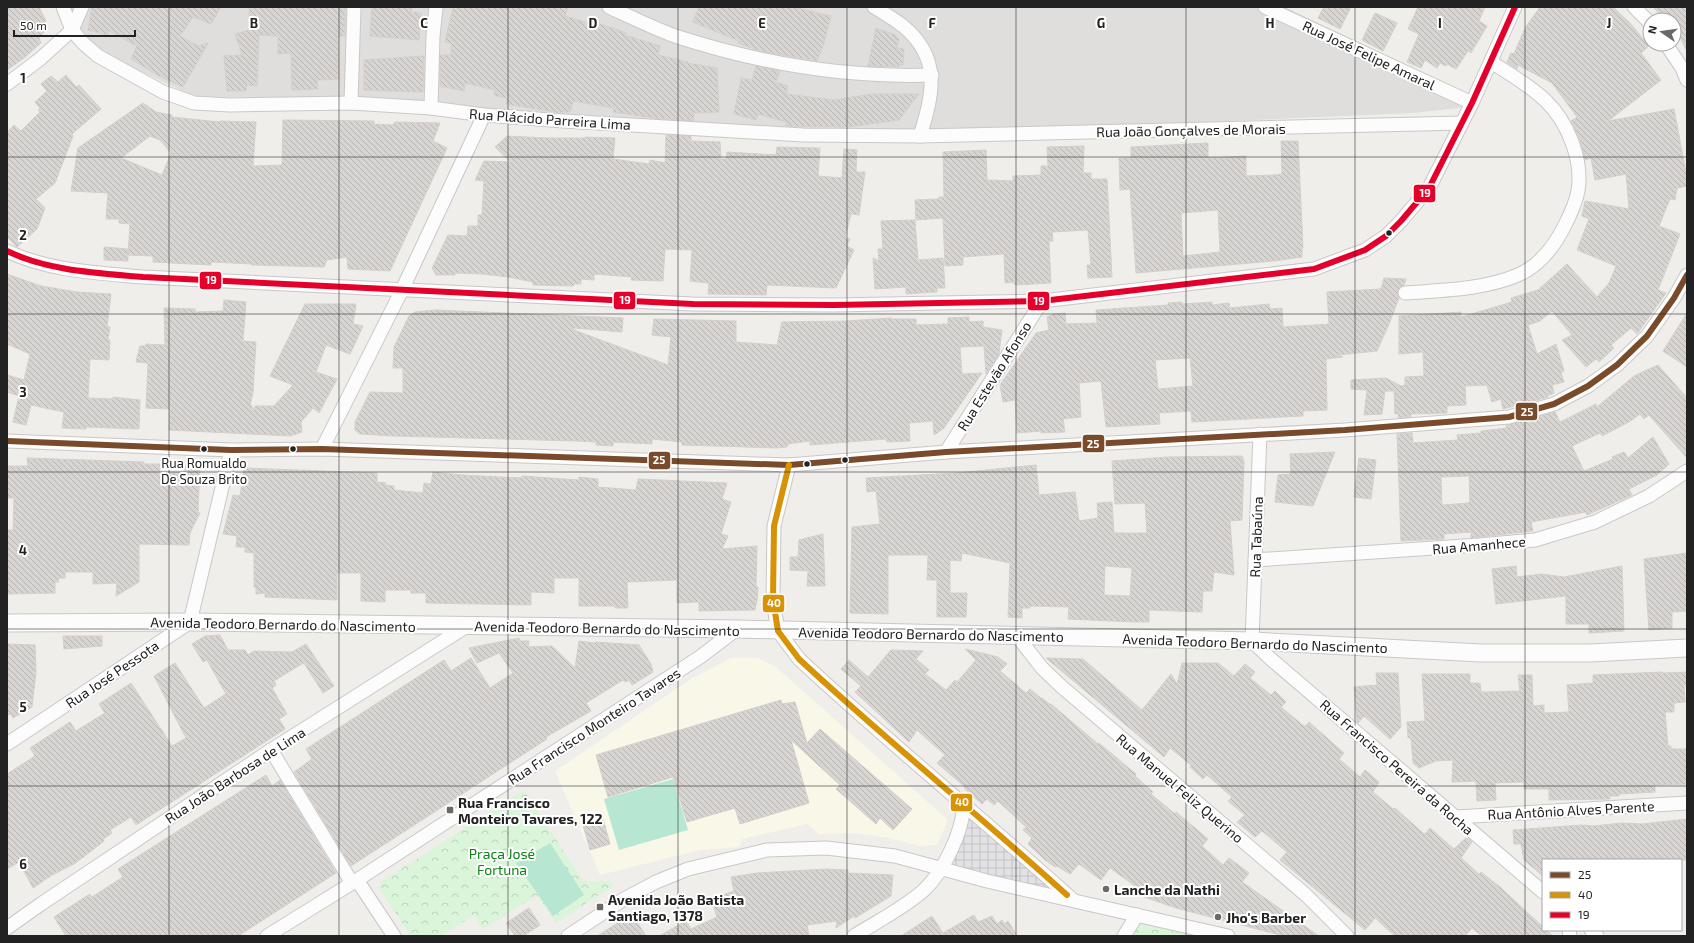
<svg xmlns="http://www.w3.org/2000/svg" width="1694" height="943" font-family="'Exo 2',sans-serif">
  <style>
    .residential { fill: #dfdedc }
    .education { fill: #f8f7e8 }
    .park { fill: url(#park-crowns) }
    .pitch { fill: #b7e6d2 }
    .plaza { fill: url(#plaza-grid) }
    .building { fill: url(#building-back-hatch); stroke: #d3d0cc; fill-rule: evenodd }
    .lines { fill: none; stroke-linecap: round; stroke-linejoin: round }
    .minor-casing { stroke: #c9c8c7; stroke-width: 15 }
    .tertiary-casing { stroke: #c9c8c7; stroke-width: 19 }
    .minor { stroke: #fdfcfc; stroke-width: 13 }
    .tertiary { stroke: #fdfcfc; stroke-width: 17 }
    .bus-1-casing { stroke: #fff; stroke-width: 9 }
    .bus-2-casing { stroke: #fff; stroke-width: 9 }
    .bus-3-casing { stroke: #fff; stroke-width: 9 }
    .bus-1 { stroke: #7a4b2a; stroke-width: 6 }
    .bus-2 { stroke: #d79205; stroke-width: 6 }
    .bus-3 { stroke: #e4002b; stroke-width: 6 }
    .grid { fill: none; stroke: #222; stroke-width: 1; stroke-opacity: 0.55 }
    .bus-dot { fill: #222; stroke: #fff; stroke-width: 1.5 }
    .poi-dot { fill: #6a6968; stroke: #fff; stroke-width: 1.5 }
    .labels { text-anchor: middle; dominant-baseline: central; stroke-width: 4; stroke-linejoin: round; paint-order: stroke }
    .bus-label { font-size: 13px; fill: #222; stroke: #fff }
    .street-label { font-size: 14px; fill: #222; stroke: #fff }
    .poi-label { font-size: 14px; font-weight: bold; fill: #222; stroke: #fff; text-anchor: start }
    .park-label { font-size: 14px; fill: #0c8416; stroke: #fff }
    .grid-label { font-size: 13px; text-anchor: middle; font-weight: bold; fill: #222; stroke: #fff; stroke-width: 4; stroke-linejoin: round; paint-order: stroke }
    .line-badge { stroke: #fff; stroke-width: 1.5 }
    .badge-label { font-size: 11px; text-anchor: middle; font-weight: bold; fill: #fff }
  </style>
  <defs>
    <pattern id="park-crowns" width="20" height="18" patternUnits="userSpaceOnUse"><rect width="20" height="18" fill="#daf5da"/><path d="M2 6a3 3 0 1 1 6 0M12 15a3 3 0 1 1 6 0" fill="none" stroke="#bbd2bb"/></pattern>
    <pattern id="plaza-grid" width="8" height="8" patternUnits="userSpaceOnUse"><rect width="8" height="8" fill="#e2e1e5"/><path d="M0 4h8M4 0v8" fill="none" stroke="#c2c1c4"/></pattern>
    <pattern id="building-back-hatch" width="6" height="6" patternUnits="userSpaceOnUse"><rect width="6" height="6" fill="#d7d4d2"/><path d="M-1 5l2 2M0 0l6 6M5-1l2 2" fill="none" stroke="#b8b6b4"/></pattern>
  </defs>
  <rect width="100%" height="100%" fill="#f0eeeb"/>
  <polygon class="residential" points="70,7 1285,7 1466,95 1460,108 1413,113 913,135 798,136 383,101 193,96 92,48 77,27"/>
  <polygon class="education" points="731,658 757,658 776,667 948,820 937,845 919,846 889,838 855,833 819,834 807,824 742,839 740,847 700,850 600,875 555,771 691,679"/>
  <g class="park">
    <polygon points="524,790 583,881 611,881 613,886 556,923 537,895 483,929 474,915 441,936 411,936 380,890 379,886 382,881"/>
    <polygon points="1139,919 1212,936 1129,936"/>
  </g>
  <g class="pitch">
    <polygon points="673,779 688,830 619,850 604,799"/>
    <polygon points="550,843 584,895 553,916 516,863"/>
  </g>
  <polygon class="plaza" points="964,811 1063,899 942,869"/>
  <g class="building">
    <polygon points="7,7 39,7 46,21 42,24 45,31 39,38 41,43 24,58 7,70"/>
    <polygon points="92,7 221,7 211,24 193,17 180,36 198,46 208,43 183,87 161,77 131,59 137,46 109,31 108,35 88,30"/>
    <polygon points="249,7 345,7 345,36 338,36 339,79 317,80 318,89 292,90 291,53 278,54 278,36 259,35 257,86 247,85 246,91 227,91 224,56 242,55 235,34 250,30"/>
    <polygon points="372,7 412,7 411,12 421,13 419,40 370,36"/>
    <polygon points="453,7 568,7 565,16 591,24 592,21 626,33 625,35 660,46 658,55 688,62 687,63 717,68 719,112 694,113 693,121 654,118 613,112 614,108 573,101 570,112 555,112 506,104 507,98 494,95 495,90 465,83 464,91 440,86 440,55 451,55 451,43 445,42"/>
    <polygon points="699,7 793,7 831,16 824,43 817,61 760,51 738,43 739,41 693,22"/>
    <polygon points="1324,7 1351,7 1340,29 1318,18"/>
    <polygon points="1418,7 1485,7 1479,21 1487,26 1471,53 1468,51 1456,69 1447,64 1446,66 1440,63 1437,68 1425,60 1421,68 1407,62 1419,34 1408,29"/>
    <polygon points="1540,7 1613,7 1630,23 1649,46 1641,53 1661,80 1608,121 1674,109 1685,168 1687,168 1687,186 1677,188 1675,200 1670,199 1659,226 1680,234 1658,290 1666,293 1637,334 1631,328 1611,345 1614,348 1599,362 1596,359 1586,367 1562,340 1572,335 1552,311 1540,321 1528,325 1537,354 1556,344 1564,371 1561,372 1564,382 1552,385 1554,393 1547,396 1548,397 1503,409 1501,399 1492,402 1487,385 1465,386 1466,405 1447,406 1447,413 1411,414 1411,417 1398,418 1399,414 1395,414 1394,391 1385,391 1382,414 1364,415 1367,390 1351,389 1351,380 1386,378 1401,386 1405,385 1405,377 1424,376 1423,352 1399,354 1399,316 1461,312 1461,317 1512,302 1511,298 1538,290 1567,264 1597,297 1609,283 1616,266 1577,250 1589,219 1582,216 1585,201 1629,209 1626,174 1595,180 1591,158 1585,160 1580,140 1571,121 1577,117 1552,83 1518,65 1517,69 1507,62 1511,53 1514,54 1525,28"/>
    <polygon points="1653,7 1687,7 1687,51 1678,34 1674,37 1674,20 1665,20"/>
    <polygon points="1375,13 1397,23 1383,51 1362,40"/>
    <polygon points="876,28 895,35 899,39 897,48 904,49 903,65 899,65 899,67 868,66"/>
    <polygon points="424,56 423,92 364,90 364,60"/>
    <polygon points="756,66 780,71 776,82 788,86 786,94 834,100 872,94 919,94 899,120 848,127 785,126 786,122 758,114 756,120 734,114 741,78 752,80"/>
    <polygon points="66,75 76,87 79,85 101,109 72,134 73,136 55,183 36,199 45,208 37,229 17,247 7,237 7,132 14,125 21,131 40,112 38,110 40,108 35,102 47,91 41,84 51,76 58,82"/>
    <path d="M143,103L156,112L172,115L171,117L220,122V121L256,122L253,166L282,165L283,120L374,121V124L393,125L395,122L440,123L433,141L447,148L390,271L348,269L347,257L327,260L324,267L252,265V264L211,262V265L153,262V256L128,255L130,224L119,223V219H106L108,193L71,191L78,148ZM150,136L160,140L171,153L162,175L121,158Z"/>
    <polygon points="666,135 691,136 691,141 720,142 721,159 726,159 727,152 776,155 777,147 820,148 818,176 842,178 844,149 857,150 856,172 865,172 859,215 851,214 845,238 850,239 847,246 854,250 836,288 767,285 766,295 708,294 709,283 690,281 692,250 665,249 663,281 631,280 632,277 594,274 594,280 581,279 581,284 574,284 573,286 533,285 533,282 508,277 482,274 455,273 455,275 436,275 432,268 448,235 467,236 468,226 478,226 478,215 482,215 484,181 475,180 484,161 510,162 495,147 507,136 547,138 585,138 585,137 615,138 613,159 649,164 650,160 665,163"/>
    <path d="M1281,141H1298L1303,248H1302V257L1274,261L1136,273L1130,189L1120,190L1119,158H1131V147L1208,143V158L1246,156V176L1275,175L1282,174ZM1218,210L1220,252L1183,256L1181,213Z"/>
    <polygon points="1084,146 1083,173 1091,173 1091,179 1107,179 1112,277 1088,278 1087,265 1091,265 1088,230 1052,232 1053,241 1049,241 1051,283 1015,285 1014,282 1005,283 1004,254 963,257 963,265 945,266 943,218 916,220 915,200 939,199 939,197 944,197 943,152 986,150 987,180 1013,181 1013,176 1041,175 1041,166 1048,166 1047,147"/>
    <polygon points="915,220 918,260 943,258 945,288 937,288 937,292 906,294 906,287 875,289 873,258 879,261 878,249 883,249 881,221"/>
    <polygon points="104,247 128,249 128,261 104,260"/>
    <polygon points="7,274 41,286 77,292 111,294 107,327 110,327 108,340 110,340 109,360 90,359 88,398 113,399 113,397 140,400 139,429 86,427 86,429 62,428 64,412 31,405 26,425 13,422 19,396 7,392 7,375 24,380 30,354 7,344"/>
    <path d="M1384,278L1406,279L1404,285L1398,290L1399,298L1389,324L1377,351L1338,355L1343,357L1326,359L1327,410L1303,411V416L1192,422L1191,411L1159,413L1160,424L1106,427L1101,381L1079,383L1081,417L1063,419L1065,432L1041,433V431L1017,433L1015,400L1003,402L1000,385L1036,333L1049,330L1047,317L1054,314L1065,313L1066,324L1097,323L1096,310L1168,305V303L1182,302V304L1212,302V305L1229,303L1230,308L1269,304L1270,309L1282,308L1283,327L1329,324L1327,292L1381,289ZM1190,358L1193,386L1158,389L1155,360Z"/>
    <polygon points="224,300 246,302 243,341 256,342 253,393 250,405 252,406 252,412 255,406 274,406 293,385 270,376 305,304 356,304 353,324 363,326 350,354 326,345 316,372 337,379 319,413 313,408 301,422 302,432 290,436 169,430 170,409 146,408 148,363 136,362 140,346 146,346 146,344 165,345 164,308 195,309 195,312 223,311"/>
    <polygon points="435,310 623,318 622,332 574,328 574,330 668,365 671,337 652,335 654,319 736,321 736,342 777,345 782,322 846,321 892,318 892,319 916,319 916,325 948,324 948,318 969,317 969,322 983,321 983,327 1002,330 999,354 986,374 984,346 960,347 962,374 982,373 944,428 934,435 933,421 909,423 910,441 887,442 886,439 810,445 810,441 788,444 787,447 776,448 682,445 682,442 652,439 652,444 613,442 613,446 596,445 596,442 576,441 394,436 360,434 355,430 355,422 370,392 403,393 403,368 393,368 394,347 409,316 415,312"/>
    <polygon points="1687,313 1687,367 1663,351"/>
    <path d="M1658,365L1687,398V458L1649,415L1644,419L1640,414L1629,422L1602,436L1600,433L1572,446L1584,471L1613,459L1612,457L1624,452L1628,458L1653,437L1669,464L1657,475L1629,489L1632,495L1587,515L1586,512L1531,522L1533,531L1471,538V532L1444,534V539L1401,541L1397,434L1412,433L1413,443L1458,440L1457,435L1481,433V431L1507,428L1506,425L1555,412L1560,422L1596,404L1597,407L1634,376ZM1469,476L1470,501H1469V503L1442,505L1441,477Z"/>
    <polygon points="1335,452 1313,506 1275,502 1278,475 1291,474 1290,454"/>
    <path d="M1242,456L1244,462L1242,520L1230,521L1234,575L1214,572L1212,591H1203L1202,612L1149,610V622H1134L1068,619L1069,607L1030,606V608H1022V618L1008,617L1010,563L962,553L961,561L951,560L950,562V593H967L966,617H937V580H927L928,555H888V614L850,613L852,527L880,524L876,491L867,492L866,478L957,473L1036,465L1039,495L1075,492L1079,521L1098,518L1097,503L1112,502L1114,533H1147L1145,503L1115,504L1112,461L1168,457ZM1105,566L1132,568L1130,596L1104,595Z"/>
    <polygon points="27,458 144,462 144,464 160,464 160,472 184,472 184,465 200,465 198,513 200,513 190,533 189,545 139,544 139,582 116,596 117,583 93,584 93,572 65,572 65,578 58,578 59,582 55,582 55,593 7,594 7,530 13,530 14,498 7,498 7,466 28,466"/>
    <polygon points="1359,458 1376,460 1371,499 1354,497"/>
    <polygon points="244,468 377,473 377,482 386,483 385,485 394,486 394,490 423,493 424,483 431,484 433,472 461,475 522,478 522,476 579,480 579,477 598,479 598,487 636,490 638,479 727,483 722,499 731,502 721,534 728,536 722,549 757,546 756,587 758,587 757,600 755,610 699,611 699,602 677,603 677,580 627,582 628,608 615,608 615,606 579,606 579,578 554,578 554,593 531,592 531,605 426,603 426,593 411,593 411,590 385,590 385,602 361,601 361,573 337,573 337,600 265,597 265,593 256,594 256,587 254,587 254,553 245,552 245,547 236,547 237,536 223,534 233,495 240,496"/>
    <polygon points="823,534 825,586 807,586 808,571 790,570 790,557 798,557 799,540"/>
    <polygon points="1687,553 1687,611 1672,612 1672,628 1649,630 1644,559"/>
    <polygon points="1516,566 1517,577 1542,574 1564,577 1622,566 1624,631 1589,633 1589,624 1566,624 1566,596 1496,604 1492,569"/>
    <polygon points="220,635 228,650 245,650 248,655 254,651 292,652 306,644 334,686 323,693 304,663 300,665 274,681 276,685 272,688 287,714 279,719 285,729 136,825 131,817 110,830 112,833 103,839 104,841 94,849 74,864 52,875 33,888 19,862 7,869 7,774 35,756 30,748 70,722 76,731 105,713 99,704 131,683 172,746 186,738 154,676 175,663 204,708 226,694 207,660 203,662 192,644 205,636"/>
    <polygon points="63,636 102,636 102,646 64,649"/>
    <polygon points="519,638 520,641 529,641 528,647 552,646 575,668 579,641 595,643 595,642 639,645 651,664 653,672 632,685 629,680 625,682 623,680 586,703 591,711 546,737 547,739 351,866 294,772 312,759 306,749 444,660 451,671 471,658 490,688 513,673 499,653 477,663 469,648"/>
    <polygon points="7,644 35,645 36,673 32,707 13,718 11,714 7,715"/>
    <polygon points="965,649 998,657 1007,664 1000,671 1026,693 1030,689 1042,699 1042,698 1051,705 1051,704 1098,744 1099,743 1136,774 1135,776 1153,792 1151,794 1175,814 1176,812 1208,839 1202,846 1223,865 1229,858 1249,873 1242,882 1319,936 1284,936 1176,908 1130,892 1135,886 1110,868 1101,880 1079,864 1070,874 1057,866 1055,867 1045,860 1028,844 1032,838 1023,830 1026,827 998,801 994,805 987,799 982,804 964,788 965,787 937,763 945,755 917,730 909,742 855,692 861,686 841,669 849,660 868,677 891,650 923,651 916,659 929,670 925,674 946,690 955,680 957,682 976,660"/>
    <polygon points="1046,658 1083,659 1142,710 1171,674 1177,684 1182,663 1218,663 1234,676 1245,664 1255,672 1250,678 1271,695 1275,691 1286,702 1281,707 1304,726 1306,726 1309,722 1344,753 1339,759 1360,777 1365,770 1379,782 1373,792 1393,809 1395,808 1423,833 1425,834 1430,828 1454,849 1467,837 1472,842 1461,858 1479,874 1481,872 1500,887 1543,927 1543,930 1546,930 1553,936 1482,936 1472,928 1465,936 1395,936 1375,918 1365,930 1280,860 1287,852 1262,831 1255,837 1237,822 1245,815 1228,801 1232,797 1207,775 1203,779 1190,767 1191,765 1170,748 1164,757"/>
    <polygon points="1662,672 1663,673 1687,672 1687,685 1684,685 1685,702 1674,703 1674,712 1665,712 1668,746 1671,746 1671,749 1687,749 1687,784 1655,785 1655,792 1619,794 1619,796 1610,796 1610,799 1549,800 1549,789 1524,789 1524,782 1495,783 1496,800 1477,801 1476,781 1452,782 1453,760 1436,761 1419,768 1413,763 1411,738 1408,738 1407,722 1425,721 1422,674 1470,674 1470,683 1480,683 1481,692 1486,692 1520,691 1518,675 1532,675 1533,706 1544,705 1544,713 1569,712 1567,685 1593,683 1593,675"/>
    <polygon points="1376,673 1398,673 1401,727 1390,739 1364,716 1358,723 1357,722 1354,687 1377,685"/>
    <polygon points="781,700 782,704 795,702 807,743 820,729 912,809 893,830 880,818 876,824 836,789 840,785 791,740 809,803 740,824 735,808 687,822 673,777 608,797 596,755"/>
    <polygon points="266,775 272,786 280,780 336,873 238,936 66,936 54,917 90,894 92,897 123,877 118,869"/>
    <polygon points="603,819 610,844 590,850 583,825"/>
    <polygon points="1687,819 1687,860 1543,860 1543,876 1524,860 1521,844 1514,844 1513,830 1581,825 1594,826 1622,823 1642,824"/>
    <polygon points="826,869 848,870 848,873 893,875 891,896 855,918 854,916 836,928 837,921 807,925 809,936 659,936 686,921 691,929 717,917 711,899 734,891 731,877 757,873"/>
    <polygon points="529,908 540,925 523,936 515,936 506,923"/>
    <polygon points="632,914 646,936 597,936"/>
    <polygon points="974,915 978,922 992,916 997,924 1002,920 1004,924 1008,921 1017,936 901,936 932,916 943,933"/>
  </g>
  <g class="lines">
    <defs>
      <g id="minor">
        <polyline points="63,7 72,30 83,43 98,56 163,92 194,103 230,105 351,103 431,108 484,115 563,121 803,135 920,136 1462,123"/>
        <path d="M609,7C631,17 653,28 675,36C758,63 844,78 932,75"/>
        <path d="M874,7C884,13 894,19 903,26C942,58 933,94 920,136"/>
        <polyline points="1265,7 1472,103"/>
        <polyline points="1634,7 1650,23"/>
        <polyline points="1666,44 1682,68 1687,80"/>
        <polyline points="7,84 40,59 72,30 82,7"/>
        <polyline points="351,103 354,7"/>
        <polyline points="431,108 433,36 436,7"/>
        <path d="M7,251C48,271 98,273 143,277L693,304L834,305L1042,301L1314,269L1365,250L1386,236L1401,221L1429,188L1472,103L1515,7"/>
        <path d="M1405,293C1443,290 1482,290 1518,275C1539,266 1555,245 1565,225C1570,215 1576,203 1578,191C1583,160 1568,122 1545,100C1529,85 1510,74 1491,62"/>
        <polyline points="1260,434 1252,641 1272,660 1543,892"/>
        <polyline points="7,441 231,450 322,449 789,465 946,452 1345,430 1509,417 1554,404 1588,386 1617,365 1647,336 1674,298 1687,275"/>
        <polyline points="322,449 402,290 484,115"/>
        <polyline points="946,452 1042,301"/>
        <path d="M789,465L774,526L773,600L778,631L799,659C888,742 983,819 1073,900"/>
        <polyline points="1255,560 1479,545 1535,540 1595,522 1649,496 1687,471"/>
        <polyline points="1017,636 1042,668 1062,687 1306,895 1347,936"/>
        <polyline points="7,744 190,622 231,450"/>
        <polyline points="271,750 352,883"/>
        <polyline points="1456,817 1687,803"/>
        <polyline points="357,880 394,936"/>
        <polyline points="7,928 41,904 271,750 467,626"/>
        <polyline points="1569,930 1570,936"/>
        <polyline points="1591,930 1597,936"/>
        <polyline points="267,936 357,880 700,657 737,629"/>
        <polyline points="568,936 624,899 656,882 688,869 767,850 826,848 895,856 987,881 1228,936"/>
        <path d="M854,936C876,922 904,908 924,890C944,871 962,833 964,805"/>
        <polyline points="1124,936 1137,915"/>
      </g>
      <polyline id="tertiary" points="7,623 190,622 737,629 1252,641 1481,653 1590,653 1687,648"/>
    </defs>
    <use href="#minor" class="minor-casing"/>
    <use href="#tertiary" class="tertiary-casing"/>
    <use href="#minor" class="minor"/>
    <use href="#tertiary" class="tertiary"/>
    <defs>
      <polyline id="bus-1" points="7,441 231,450 322,449 789,465 946,452 1345,430 1509,417 1554,404 1588,386 1617,365 1647,336 1674,298 1687,275"/>
      <path id="bus-2" d="M789,465L774,526L773,600L778,631L799,659C886,740 979,815 1067,895"/>
      <path id="bus-3" d="M7,251C48,271 98,273 143,277L693,304L834,305L1042,301L1314,269L1365,250L1386,236L1401,221L1429,188L1472,103L1515,7"/>
    </defs>
    <use href="#bus-1" class="bus-1-casing"/>
    <use href="#bus-2" class="bus-2-casing"/>
    <use href="#bus-3" class="bus-3-casing"/>
    <use href="#bus-1" class="bus-1"/>
    <use href="#bus-2" class="bus-2"/>
    <use href="#bus-3" class="bus-3"/>
  </g>
  <path class="grid" d="M169,7V936M339,7V936M508,7V936M678,7V936M847,7V936M1016,7V936M1186,7V936M1355,7V936M1525,7V936M7,157H1687M7,314H1687M7,472H1687M7,629H1687M7,786H1687"/>
  <g class="bus-dot">
    <circle cx="1389" cy="233" r="3.5"/>
    <circle cx="204" cy="449" r="3.5"/>
    <circle cx="293" cy="449" r="3.5"/>
    <circle cx="845" cy="460" r="3.5"/>
    <circle cx="807" cy="464" r="3.5"/>
  </g>
  <g class="poi-dot">
    <rect x="446" y="806" width="8" height="8" rx="2"/>
    <circle cx="1106" cy="889" r="4"/>
    <rect x="596" y="903" width="8" height="8" rx="2"/>
    <circle cx="1218" cy="917" r="4"/>
  </g>
  <g class="labels">
    <g class="bus-label">
      <text x="204" y="463">Rua Romualdo<tspan x="204" dy="16">De Souza Brito</tspan></text>
    </g>
    <g class="street-label">
      <text transform="translate(1369 55) rotate(25)">Rua José Felipe Amaral</text>
      <text transform="translate(550 119) rotate(4)">Rua Plácido Parreira Lima</text>
      <text transform="translate(1191 130) rotate(-1)">Rua João Gonçalves de Morais</text>
      <text transform="translate(994 376) rotate(-58)">Rua Estevão Afonso</text>
      <text transform="translate(1256 537) rotate(-88)">Rua Tabaúna</text>
      <text transform="translate(1479 545) rotate(-5)">Rua Amanhece</text>
      <text transform="translate(283 624) rotate(1)">Avenida Teodoro Bernardo do Nascimento</text>
      <text transform="translate(607 628) rotate(1)">Avenida Teodoro Bernardo do Nascimento</text>
      <text transform="translate(931 634) rotate(1)">Avenida Teodoro Bernardo do Nascimento</text>
      <text transform="translate(1255 643) rotate(2)">Avenida Teodoro Bernardo do Nascimento</text>
      <text transform="translate(112 674) rotate(-34)">Rua José Pessota</text>
      <text transform="translate(594 726) rotate(-33)">Rua Francisco Monteiro Tavares</text>
      <text transform="translate(1397 767) rotate(41)">Rua Francisco Pereira da Rocha</text>
      <text transform="translate(235 775) rotate(-33)">Rua João Barbosa de Lima</text>
      <text transform="translate(1180 788) rotate(40)">Rua Manuel Feliz Querino</text>
      <text transform="translate(1571 810) rotate(-3)">Rua Antônio Alves Parente</text>
    </g>
    <g class="poi-label">
      <text x="458" y="802">Rua Francisco<tspan x="458" dy="16">Monteiro Tavares, 122</tspan></text>
      <text x="1114" y="889">Lanche da Nathi</text>
      <text x="608" y="899">Avenida João Batista<tspan x="608" dy="16">Santiago, 1378</tspan></text>
      <text x="1226" y="917">Jho's Barber</text>
    </g>
    <g class="park-label">
      <text x="502" y="853">Praça José<tspan x="502" dy="16">Fortuna</tspan></text>
    </g>
  </g>
  <g class="grid-label">
    <text x="254" y="28">B</text>
    <text x="424" y="28">C</text>
    <text x="593" y="28">D</text>
    <text x="762" y="28">E</text>
    <text x="932" y="28">F</text>
    <text x="1101" y="28">G</text>
    <text x="1270" y="28">H</text>
    <text x="1440" y="28">I</text>
    <text x="1609" y="28">J</text>
    <text x="23" y="83">1</text>
    <text x="23" y="240">2</text>
    <text x="23" y="397">3</text>
    <text x="23" y="555">4</text>
    <text x="23" y="712">5</text>
    <text x="23" y="869">6</text>
  </g>
  <g class="line-badge">
    <rect x="1413" y="184" width="23" height="19" rx="4" fill="#e4002b"/>
    <rect x="199" y="271" width="23" height="19" rx="4" fill="#e4002b"/>
    <rect x="613" y="291" width="23" height="19" rx="4" fill="#e4002b"/>
    <rect x="1027" y="291" width="23" height="20" rx="4" fill="#e4002b"/>
    <rect x="1515" y="402" width="23" height="19" rx="4" fill="#7a4b2a"/>
    <rect x="1082" y="434" width="23" height="19" rx="4" fill="#7a4b2a"/>
    <rect x="648" y="451" width="23" height="19" rx="4" fill="#7a4b2a"/>
    <rect x="762" y="594" width="23" height="19" rx="4" fill="#d79205"/>
    <rect x="950" y="793" width="23" height="19" rx="4" fill="#d79205"/>
  </g>
  <g class="badge-label">
    <text x="1425" y="197">19</text>
    <text x="211" y="284">19</text>
    <text x="625" y="304">19</text>
    <text x="1039" y="305">19</text>
    <text x="1527" y="416">25</text>
    <text x="1093" y="448">25</text>
    <text x="659" y="464">25</text>
    <text x="774" y="607">40</text>
    <text x="962" y="806">40</text>
  </g>
  <rect width="1694" height="943" fill="none" stroke="#222222" stroke-width="16"/>
  <rect x="1542" y="859" width="140" height="72" fill="#ffffff" stroke="#a7a7a7"/>
  <rect x="1550" y="872" width="20" height="6" fill="#7a4b2a" stroke="#a7a7a7"/>
  <text x="1578" y="879" font-size="12" fill="#222222">25</text>
  <rect x="1550" y="892" width="20" height="6" fill="#d79205" stroke="#a7a7a7"/>
  <text x="1578" y="899" font-size="12" fill="#222222">40</text>
  <rect x="1550" y="912" width="20" height="6" fill="#e4002b" stroke="#a7a7a7"/>
  <text x="1578" y="919" font-size="12" fill="#222222">19</text>
  <g transform="translate(1662 32) rotate(283)"><circle r="19" fill="#ffffff" stroke="#a7a7a7"/>
  <path d="M0-3L7 15L0 10L-7 15Z" fill="#6a6968"/>
  <text y="-6" font-size="11" font-weight="bold" text-anchor="middle" fill="#222222">N</text>
  </g>
  <path d="M14 30v6h121v-6" fill="none" stroke="#222222" stroke-width="2"/>
  <text x="20" y="30" font-size="12" fill="#222222" stroke="#ffffff" stroke-width="3" paint-order="stroke">50 m</text>
</svg>
